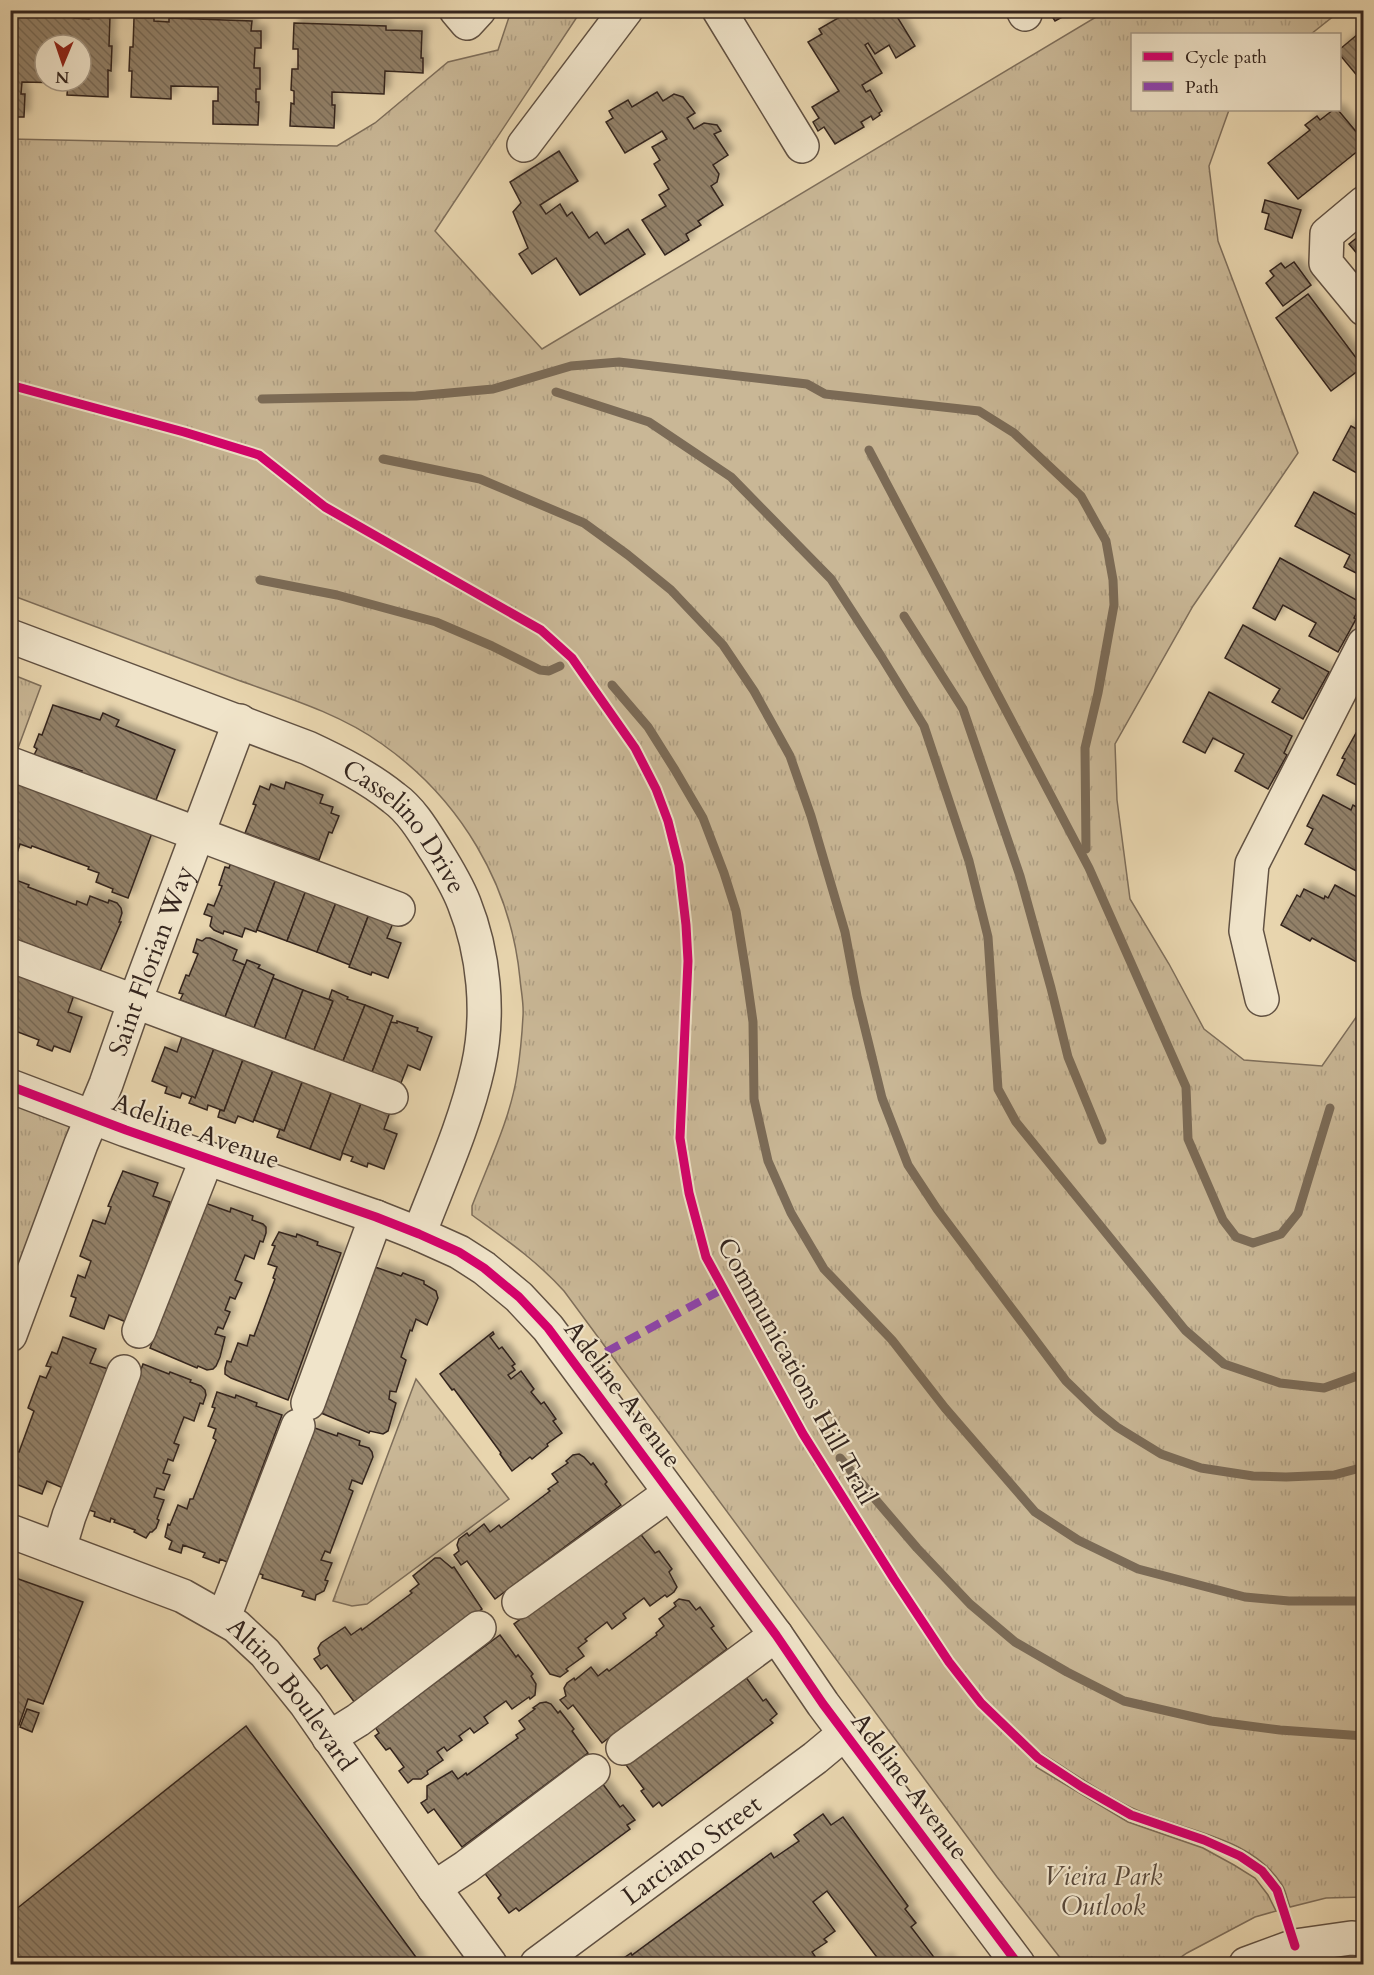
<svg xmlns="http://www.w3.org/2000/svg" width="1374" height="1975" font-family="Cardo,serif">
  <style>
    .grass { fill: url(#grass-tufts); stroke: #7e6e5a; stroke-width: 1.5 }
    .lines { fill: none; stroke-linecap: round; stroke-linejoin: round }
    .stream { stroke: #7b6b57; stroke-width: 9 }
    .building { fill: url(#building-back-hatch); stroke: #34251e; stroke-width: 1.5; fill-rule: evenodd; filter: url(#shadow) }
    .minor-casing { stroke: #615142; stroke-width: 36 }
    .minor { stroke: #f0e4ca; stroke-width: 33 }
    .quiet { stroke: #8e44ad; stroke-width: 8; stroke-dasharray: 15 8; stroke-linecap: butt }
    .cycleway-casing { stroke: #f0e4ca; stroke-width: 13 }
    .cycleway { stroke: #d6006c; stroke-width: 9 }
    .labels { text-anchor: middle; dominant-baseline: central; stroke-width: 4.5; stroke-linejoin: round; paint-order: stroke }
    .street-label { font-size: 26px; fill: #34251e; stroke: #f0e4ca }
    .park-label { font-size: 26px; font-style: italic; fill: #594a3c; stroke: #f0e4ca }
  </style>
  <defs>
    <pattern id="grass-tufts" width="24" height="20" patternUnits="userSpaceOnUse" patternTransform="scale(1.5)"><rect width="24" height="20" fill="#c9b796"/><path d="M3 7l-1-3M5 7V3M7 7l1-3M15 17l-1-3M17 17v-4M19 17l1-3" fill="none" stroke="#ad9d81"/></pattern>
    <pattern id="building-back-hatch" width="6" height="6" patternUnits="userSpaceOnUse" patternTransform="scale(1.5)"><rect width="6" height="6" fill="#928169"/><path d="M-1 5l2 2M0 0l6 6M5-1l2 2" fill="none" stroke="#786956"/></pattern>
    <filter id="shadow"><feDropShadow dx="5.5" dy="-5.5" stdDeviation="3" flood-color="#0004"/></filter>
  </defs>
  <rect width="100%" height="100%" fill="#e8d5ae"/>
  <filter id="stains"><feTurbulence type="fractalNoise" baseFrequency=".00333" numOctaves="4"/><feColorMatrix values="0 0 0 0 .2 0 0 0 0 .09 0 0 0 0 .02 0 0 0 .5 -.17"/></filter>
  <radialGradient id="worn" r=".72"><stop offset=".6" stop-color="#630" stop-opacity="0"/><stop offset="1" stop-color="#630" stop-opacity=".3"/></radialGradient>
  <g class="grass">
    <path d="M511,11H581L435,231L542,349L1106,11H1340L1311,34H1132V110H1229L1209,166L1218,241L1298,453L1193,606L1115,744L1117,800L1130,899L1169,964L1204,1029L1244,1060L1322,1066L1357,1016L1363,1001V1897L1326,1898L1290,1907C1287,1900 1286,1891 1282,1885C1251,1835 1181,1831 1132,1808C1101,1793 1072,1772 1041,1753L1036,1767L1128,1822L1203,1848L1234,1865L1255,1878L1268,1895L1276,1911L1255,1917L1187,1953L1171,1964H1065L997,1877L564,1291C536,1260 505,1239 472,1215V1206C488,1164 510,1120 517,1075C520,1056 522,1035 523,1016C524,1004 521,991 520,979C511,884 460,799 382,744C339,713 285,697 235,679C160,651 85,623 11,595V139L337,146L375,123L448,62L498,50Z"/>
    <polygon points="11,674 41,686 11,767"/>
    <polygon points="11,1097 81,1123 11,1317"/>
    <polygon points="416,1379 509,1499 367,1604 352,1606 333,1601"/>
  </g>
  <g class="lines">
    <g class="stream">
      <polyline points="556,392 649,422 731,477 831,579 881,656 924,726 969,861 988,937 998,1089 1016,1122 1185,1330 1224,1364 1280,1383 1324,1388 1360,1375 1364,1371"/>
      <polyline points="262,399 416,396 493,389 571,366 619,362 807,384 825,394 979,411 1014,433 1081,496 1106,541 1113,580 1114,605 1098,693 1085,748 1086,849"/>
      <polyline points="869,450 1089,868 1186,1087 1188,1139 1223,1220 1236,1237 1253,1243 1281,1234 1298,1213 1330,1108"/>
      <polyline points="383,459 480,479 584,523 628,555 671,590 723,645 754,691 790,756 811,816 845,932 857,996 882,1098 908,1165 937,1209 1066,1381 1097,1411 1117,1427 1161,1454 1201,1468 1253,1476 1286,1477 1334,1475 1364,1467"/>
      <polyline points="260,580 337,595 436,622 492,646 540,670 549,671 560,666"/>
      <polyline points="904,616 963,709 1020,876 1051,988 1068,1057 1102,1140"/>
      <polyline points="612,685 648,727 675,770 703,818 724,873 736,911 746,973 753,1022 754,1099 768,1161 791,1213 824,1269 892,1340 945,1408 1035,1512 1078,1540 1138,1569 1245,1597 1289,1601 1364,1601"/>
      <polyline points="840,1458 917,1548 970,1604 1015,1642 1067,1672 1124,1701 1211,1721 1280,1730 1364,1736"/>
    </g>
  </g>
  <g class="building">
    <polygon points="858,10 893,10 915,46 896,58 889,45 875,54 868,43 865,45 882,73 862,85 866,92 870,90 882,111 879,113 880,115 873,120 871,116 861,122 864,127 835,144 824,127 818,131 813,122 819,118 812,107 839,91 808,42 822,34 819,29 845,14 846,17"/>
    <polygon points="1048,10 1075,10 1055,21"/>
    <path d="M10,13L74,15V18L89,19V16L110,17L109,46H112L111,71L108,70V97L67,95L68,83L22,82L21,94H25L24,117H10ZM45,45H81V81H45Z"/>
    <polygon points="134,18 154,18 154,21 169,22 169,18 252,21 251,31 261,31 261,48 255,48 254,68 260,68 260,89 256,89 256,102 259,102 258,125 213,124 213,101 218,101 218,87 171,86 171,99 131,97 132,71 129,71 130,47 133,47"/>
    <polygon points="294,23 386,26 386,30 422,31 421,58 423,58 423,73 385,71 384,94 332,92 332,105 335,105 334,128 290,126 291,103 294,104 294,91 291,90 292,69 298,69 298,49 293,49"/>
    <polygon points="1364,29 1364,84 1340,55 1340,49"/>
    <polygon points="657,92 663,101 674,94 683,97 695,113 687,118 694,129 704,123 717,125 721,131 714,134 728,155 713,165 719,174 717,182 711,186 723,205 698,221 701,225 686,234 689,240 665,255 642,220 666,206 659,195 669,189 654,164 660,160 652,147 667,139 662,131 625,153 606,122 613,118 609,111 628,100 632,107"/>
    <polygon points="1333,110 1338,110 1364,141 1364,146 1298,199 1268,163 1310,130 1305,125 1317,116 1320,120"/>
    <polygon points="559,151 578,181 540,205 546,214 560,204 567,216 572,212 589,238 597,232 605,244 628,229 645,254 580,295 556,258 532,274 519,254 528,248 513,212 521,203 510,182"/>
    <polygon points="1265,200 1301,210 1292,238 1265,229 1269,214 1262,212"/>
    <polygon points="1364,232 1364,262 1349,244"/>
    <polygon points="1294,262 1311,285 1283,306 1266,283 1274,276 1270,271 1281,263 1285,268"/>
    <polygon points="1308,294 1363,367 1331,391 1276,318"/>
    <polygon points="1351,426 1364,433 1364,477 1333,460"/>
    <polygon points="1314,492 1364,519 1364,577 1344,567 1350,555 1295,526"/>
    <polygon points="1280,558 1362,603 1354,618 1356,619 1338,652 1309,636 1316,623 1283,605 1275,620 1253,608"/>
    <polygon points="1243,625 1329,672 1303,719 1272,702 1280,689 1225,658"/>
    <polygon points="1209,692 1292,736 1284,753 1287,755 1268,789 1235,771 1244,754 1213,738 1205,753 1183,742"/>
    <polygon points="53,705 100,720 103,713 119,720 116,726 175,750 156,800 81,773 82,771 34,755 37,749 34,747 39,734 42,735"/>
    <polygon points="1360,726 1364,728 1364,789 1337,775 1345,759 1342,758"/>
    <polygon points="10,780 152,833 128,898 112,892 113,889 96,882 99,873 88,869 89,867 32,846 31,848 20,844 17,853 10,850"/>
    <polygon points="286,782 323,795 320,803 333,807 331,813 339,816 332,833 329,832 319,860 245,833 256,805 253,804 260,786 269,790 271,784 284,789"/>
    <polygon points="1323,795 1351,810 1353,805 1364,811 1364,875 1305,844 1313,829 1307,826"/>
    <polygon points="231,862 276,879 256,932 245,928 242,937 224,931 223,934 214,930 210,926 212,917 204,914 208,904 214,906 222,886 219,885 225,867 229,868"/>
    <polygon points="276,879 307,888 287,941 257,930"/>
    <polygon points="10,880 16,882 16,880 29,885 28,887 76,905 77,901 87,905 90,896 108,903 109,900 117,903 121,908 122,913 119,922 121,922 100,971 10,937"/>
    <polygon points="1335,885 1364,901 1364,966 1312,938 1310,941 1281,925 1297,895 1300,897 1304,889 1324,899 1325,896 1328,898"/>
    <polygon points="306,890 337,900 317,952 287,941"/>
    <polygon points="337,900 369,914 350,965 317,952"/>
    <polygon points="369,914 393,923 387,938 401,943 388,978 372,972 371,975 349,967"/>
    <polygon points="206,938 210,938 237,950 233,960 245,965 225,1017 180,1000 183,994 179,993 186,975 189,976 198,954 193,952 197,939 202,941"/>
    <polygon points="247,960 260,965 258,968 274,975 254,1028 225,1017"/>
    <polygon points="10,971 74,995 68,1012 82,1017 70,1052 54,1046 52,1051 37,1045 39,1040 10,1029"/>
    <polygon points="273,978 303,990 285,1039 254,1028"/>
    <polygon points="303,990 333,1001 314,1050 285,1039"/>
    <polygon points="332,990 348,997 347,999 365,1005 343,1061 314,1050 333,1001 329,999"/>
    <polygon points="365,1005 393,1016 372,1072 343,1061"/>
    <polygon points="397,1021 418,1028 417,1031 432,1037 420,1070 408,1065 401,1083 372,1072 391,1022 397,1023"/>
    <polygon points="183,1034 215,1046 195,1098 182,1093 180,1098 165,1093 167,1087 152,1081 165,1047 177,1052"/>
    <polygon points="215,1046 244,1057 224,1111 208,1105 207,1110 189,1103 192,1096 195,1098"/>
    <polygon points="244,1057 274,1068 253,1122 238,1116 235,1123 218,1117 220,1110 224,1111"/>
    <polygon points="274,1068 303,1080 284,1131 254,1120"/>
    <polygon points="303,1080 332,1091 310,1149 277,1137 280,1129 284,1131"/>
    <polygon points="332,1091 362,1101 340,1160 310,1149"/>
    <polygon points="362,1101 390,1112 384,1129 397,1134 384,1169 368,1163 367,1167 351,1161 353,1157 342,1153"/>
    <polygon points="123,1171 158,1183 153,1196 170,1202 126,1322 109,1315 104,1329 70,1316 76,1298 71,1296 78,1275 85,1278 91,1261 80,1256 93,1220 105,1224 111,1207 108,1206"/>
    <polygon points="205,1203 230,1212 231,1208 253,1216 252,1220 263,1224 266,1227 266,1233 263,1242 260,1241 254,1259 245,1255 235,1280 242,1283 235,1299 230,1297 225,1310 230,1312 223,1329 218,1327 215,1334 225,1337 220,1357 216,1366 213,1369 207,1370 198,1366 197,1368 150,1348"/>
    <polygon points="279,1232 296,1237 297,1234 318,1242 317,1245 341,1253 288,1400 231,1378 225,1374 225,1368 227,1361 231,1362 238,1343 247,1346 250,1335 254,1336 275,1279 273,1278 277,1267 268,1264 275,1246 272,1245"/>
    <polygon points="375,1267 401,1276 403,1273 424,1281 424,1284 436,1291 438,1298 427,1325 416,1319 412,1331 410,1330 401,1357 406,1360 396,1392 390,1391 389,1399 396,1403 388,1431 383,1434 370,1431 369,1433 321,1413"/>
    <polygon points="493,1332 494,1334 490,1337 499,1349 502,1347 515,1364 512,1366 515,1370 508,1375 511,1379 521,1371 534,1389 531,1392 541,1404 544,1402 556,1419 553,1421 562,1433 547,1444 548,1446 532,1459 530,1457 512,1471 500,1454 501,1453 454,1389 452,1390 440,1374"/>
    <polygon points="63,1337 96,1349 90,1363 108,1369 63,1488 47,1481 42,1494 10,1482 10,1475 14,1465 10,1464 10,1460 14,1450 19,1452 34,1411 28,1408 40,1376 46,1378 51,1367 46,1366 52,1352 57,1354"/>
    <polygon points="143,1364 169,1374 170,1372 191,1380 190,1382 201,1386 205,1390 206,1395 203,1404 200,1403 194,1421 184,1417 174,1443 179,1445 173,1461 168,1459 163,1473 170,1475 164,1490 157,1488 154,1497 164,1500 157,1519 159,1520 156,1528 152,1532 150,1532 146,1538 134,1532 135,1530 114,1522 115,1520 111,1518 110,1522 94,1516 95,1512 89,1510"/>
    <polygon points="217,1392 235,1398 236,1395 257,1403 256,1406 282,1415 227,1562 220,1559 219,1563 203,1557 205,1553 183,1545 181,1553 169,1549 172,1541 165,1537 168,1524 170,1525 178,1505 187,1509 190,1499 193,1499 216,1440 213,1438 216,1429 208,1426 215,1408 212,1407"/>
    <polygon points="312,1427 337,1436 338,1433 360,1441 359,1445 369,1448 372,1452 373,1457 362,1484 352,1480 349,1489 353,1491 330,1553 325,1551 321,1560 332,1563 325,1580 328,1581 324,1591 316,1595 315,1600 302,1596 304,1591 262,1578 263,1575 258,1573"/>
    <polygon points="579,1454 584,1457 591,1465 593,1463 607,1482 605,1484 621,1505 495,1599 467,1561 461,1565 454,1555 459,1551 457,1545 459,1539 467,1533 469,1536 484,1524 490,1532 499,1525 501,1528 550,1491 548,1489 558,1482 552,1474 568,1463 566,1461 573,1455"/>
    <polygon points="639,1532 655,1553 659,1551 672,1569 669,1572 677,1587 674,1592 667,1597 665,1595 650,1606 644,1598 623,1614 626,1618 612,1629 607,1622 585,1639 587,1641 578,1648 584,1656 566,1669 568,1671 560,1677 550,1674 514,1624"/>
    <polygon points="435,1558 440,1558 452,1568 454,1567 482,1609 355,1703 327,1665 321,1669 314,1659 320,1655 318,1648 321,1643 345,1627 351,1635 361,1628 362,1630 412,1593 410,1591 419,1584 413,1576"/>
    <polygon points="10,1576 83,1602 43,1704 28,1699 19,1725 10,1722"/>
    <polygon points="679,1599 689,1601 696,1610 700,1607 714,1626 711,1628 727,1649 602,1743 573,1705 568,1709 560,1700 566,1696 564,1688 567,1683 574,1678 575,1680 591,1667 598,1676 607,1669 609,1671 657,1635 656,1633 664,1626 659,1619 676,1606 674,1603"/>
    <polygon points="500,1635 516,1657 518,1655 533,1674 531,1676 536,1684 535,1695 530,1699 529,1697 512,1709 506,1701 484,1717 488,1723 474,1733 470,1728 459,1736 462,1740 447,1751 444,1747 437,1752 443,1760 427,1771 428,1774 421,1779 413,1779 408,1783 399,1771 404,1767 390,1748 386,1750 375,1736 379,1733 375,1727"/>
    <polygon points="745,1676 763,1701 766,1699 777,1714 770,1720 773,1723 662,1806 659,1802 653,1807 641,1791 644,1789 626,1765"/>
    <polygon points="546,1702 551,1704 558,1713 560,1711 574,1729 572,1731 588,1753 462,1847 434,1809 428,1813 421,1803 427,1799 427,1786 452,1771 458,1779 466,1773 467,1775 518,1738 516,1735 525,1729 519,1721 535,1709 533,1708 540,1703"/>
    <polygon points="27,1709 39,1713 32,1732 20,1727"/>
    <polygon points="246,1726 421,1964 10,1964 10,1914"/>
    <polygon points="602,1783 620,1807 623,1805 635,1820 627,1825 630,1829 519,1911 516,1908 509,1913 498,1898 501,1895 483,1871"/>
    <polygon points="823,1814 831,1825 843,1817 908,1906 905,1909 916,1923 911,1927 939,1964 946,1959 951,1964 882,1964 827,1891 813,1902 835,1931 824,1939 827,1942 812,1952 819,1962 816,1964 799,1964 797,1961 793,1964 615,1964 631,1953 632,1955 771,1853 774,1858 799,1841 794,1835"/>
  </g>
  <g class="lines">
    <defs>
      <g id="minor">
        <polyline points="456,10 467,23 479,10"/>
        <polyline points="719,10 802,146"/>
        <polyline points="1023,10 1025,14"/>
        <polyline points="524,145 626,10"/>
        <polyline points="1364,203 1327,234 1326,263 1364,309"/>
        <path id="s1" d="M10,636L308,748C338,762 368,777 394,798C412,811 424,832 436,851C446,867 457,885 464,903C484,953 490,1014 478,1067C465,1125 440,1179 419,1234"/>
        <polyline points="11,764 398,909"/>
        <polyline points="10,955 391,1097"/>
        <polyline points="1262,999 1246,931 1252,864 1364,644"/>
        <polyline points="10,1086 126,1130 376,1217 419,1234 459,1252 484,1268 519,1297 548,1328 776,1635 823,1704 1018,1964"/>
        <polyline points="139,1331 207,1158"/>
        <path id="s2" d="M10,1335L81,1144L106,1084L135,1001L240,721"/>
        <polyline points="308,1403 376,1217"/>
        <path id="s3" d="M10,1531L183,1596L236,1626L265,1653L306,1704L434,1888L490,1964"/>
        <polyline points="59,1549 69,1516 124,1372"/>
        <polyline points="519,1602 670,1493"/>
        <polyline points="224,1617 298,1426"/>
        <polyline points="329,1738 358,1720 479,1628"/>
        <polyline points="623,1748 776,1635"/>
        <polyline points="434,1888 466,1867 593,1771"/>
        <path id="s4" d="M537,1964L815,1758L845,1733"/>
        <polyline points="1246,1964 1295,1946 1351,1938 1364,1939"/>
      </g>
    </defs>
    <use href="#minor" class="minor-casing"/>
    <use href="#minor" class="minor"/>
    <polyline class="quiet" points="606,1352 723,1289"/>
    <defs>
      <g id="cycleway">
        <polyline points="10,385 184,432 259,455 325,507 541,630 572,658 635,748 656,789 668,821 679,865 686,925 688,961 680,1138 689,1193 706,1257 803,1434 894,1579 949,1662 981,1703 1038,1758 1082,1787 1131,1815 1204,1840 1240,1856 1262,1871 1277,1890 1295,1946"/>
        <polyline points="10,1086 126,1130 376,1217 419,1234 459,1252 484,1268 519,1297 548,1328 776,1635 823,1704 1018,1964"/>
      </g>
    </defs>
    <use href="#cycleway" class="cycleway-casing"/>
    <use href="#cycleway" class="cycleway"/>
  </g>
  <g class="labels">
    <g class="street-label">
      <text stroke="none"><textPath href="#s1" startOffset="446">Casselino Drive</textPath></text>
      <text stroke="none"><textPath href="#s2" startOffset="400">Saint Florian Way</textPath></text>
      <text transform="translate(196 1131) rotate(20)">Adeline Avenue</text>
      <text transform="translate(797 1371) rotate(61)">Communications Hill Trail</text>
      <text transform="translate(623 1394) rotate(53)">Adeline Avenue</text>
      <text stroke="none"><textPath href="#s3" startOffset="334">Altino Boulevard</textPath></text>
      <text transform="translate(910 1786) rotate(53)">Adeline Avenue</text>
      <text stroke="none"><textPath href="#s4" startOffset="192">Larciano Street</textPath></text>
    </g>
    <g class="park-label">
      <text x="1103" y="1876">Vieira Park<tspan x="1103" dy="30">Outlook</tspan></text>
    </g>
  </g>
  <rect width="1374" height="1975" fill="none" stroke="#e8d5ae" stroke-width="36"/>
  <rect x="12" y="12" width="1350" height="1951" fill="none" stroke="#34251e" stroke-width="3"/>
  <rect x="18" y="18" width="1338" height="1939" fill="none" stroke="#34251e" stroke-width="1.5"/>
  <rect x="1131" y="33" width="210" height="78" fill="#f0e4ca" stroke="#a59885" stroke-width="1.5"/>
  <rect x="1143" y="52" width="30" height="9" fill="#d6006c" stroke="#a59885" stroke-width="1.5"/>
  <text x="1185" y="63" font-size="18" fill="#34251e">Cycle path</text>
  <rect x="1143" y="82" width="30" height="9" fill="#8e44ad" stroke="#a59885" stroke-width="1.5"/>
  <text x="1185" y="93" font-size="18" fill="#34251e">Path</text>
  <g transform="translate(63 63) rotate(182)"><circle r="28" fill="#f0e4ca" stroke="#a59885" stroke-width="1.5"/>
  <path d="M0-4.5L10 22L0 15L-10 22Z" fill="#8f2418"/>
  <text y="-9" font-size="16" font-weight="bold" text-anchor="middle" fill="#34251e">N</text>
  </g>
  <rect width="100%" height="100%" filter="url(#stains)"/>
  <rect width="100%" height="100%" fill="url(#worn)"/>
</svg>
